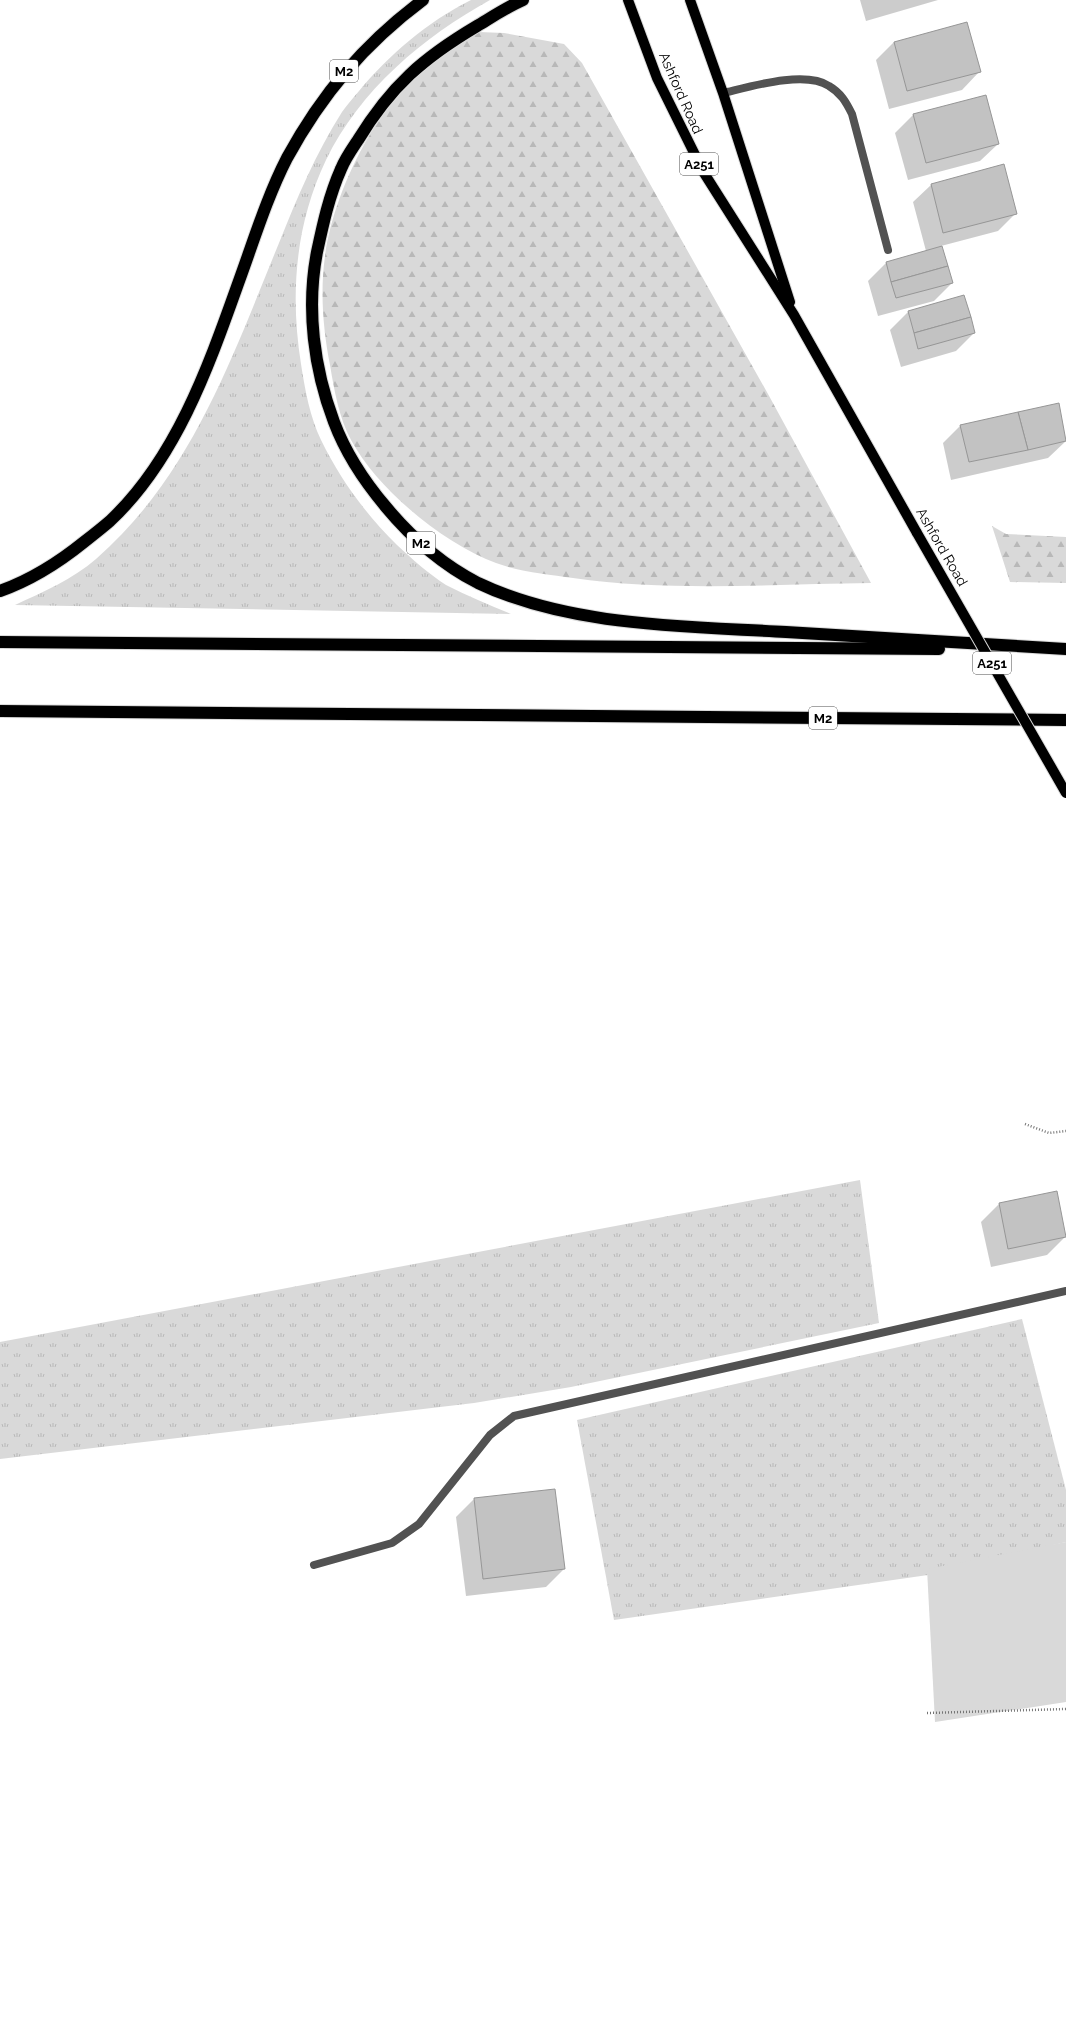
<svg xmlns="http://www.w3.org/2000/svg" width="1066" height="2032" font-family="Raleway,sans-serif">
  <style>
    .grass { fill: url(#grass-tufts) }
    .forest { fill: url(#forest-firs) }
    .garden { fill: #d9d9d9 }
    .shadow { fill: #0003 }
    .building { fill: #c2c2c2; stroke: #969696 }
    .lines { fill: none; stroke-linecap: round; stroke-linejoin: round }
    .primary-casing { stroke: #dbdbdb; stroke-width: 12 }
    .highway-casing { stroke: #dbdbdb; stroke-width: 14 }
    .path { stroke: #747474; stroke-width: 2.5; stroke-dasharray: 1 2; stroke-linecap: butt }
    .lane { stroke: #525252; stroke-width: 8 }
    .primary { stroke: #000; stroke-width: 10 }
    .highway { stroke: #000; stroke-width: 12 }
    .primary-bridge-casing { stroke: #dbdbdb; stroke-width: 12; stroke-linecap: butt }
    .primary-bridge { stroke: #000; stroke-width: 10 }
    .labels { text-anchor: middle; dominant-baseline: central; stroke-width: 4; stroke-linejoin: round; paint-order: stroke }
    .shield { fill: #fff; stroke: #4c4c4c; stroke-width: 1 }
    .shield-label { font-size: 13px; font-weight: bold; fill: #000 }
    .street-label { font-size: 14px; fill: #000; stroke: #fff }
  </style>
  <defs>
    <pattern id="grass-tufts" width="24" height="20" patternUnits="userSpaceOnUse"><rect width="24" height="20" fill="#d9d9d9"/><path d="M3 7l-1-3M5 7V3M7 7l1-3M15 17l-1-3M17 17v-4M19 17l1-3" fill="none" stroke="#b8b8b8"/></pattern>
    <pattern id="forest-firs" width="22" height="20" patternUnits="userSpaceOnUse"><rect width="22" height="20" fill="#d9d9d9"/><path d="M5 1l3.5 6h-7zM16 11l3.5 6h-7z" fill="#b8b8b8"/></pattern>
  </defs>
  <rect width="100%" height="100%" fill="#fff"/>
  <g class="grass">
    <path d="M471,0H490C423,37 360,90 326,160C295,225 290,295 301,364C305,390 310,417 321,440C340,479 367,516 397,545C412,559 429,574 446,585C467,596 490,605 511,614L15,605C43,592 73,579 96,559C192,475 232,357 279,243C297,198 316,153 342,112C347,105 353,98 359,91C390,54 427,22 471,0Z"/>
    <polygon points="860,1180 879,1323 571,1387 474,1403 0,1459 0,1342"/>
    <polygon points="1022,1319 1066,1490 1066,1542 928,1575 614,1620 577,1420"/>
  </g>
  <g class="forest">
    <path d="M479,32L504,33L564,44L582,63L768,394L871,583C772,584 671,592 573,578C548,574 520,572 496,563C444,544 377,489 351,440C339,418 334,389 330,365C323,329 320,292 325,256C335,183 387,85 451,46C460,41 470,37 479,32Z"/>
    <polygon points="992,526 1006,534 1066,537 1066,583 1010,582"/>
  </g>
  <polygon class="garden" points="1066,1542 1066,1702 935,1722 927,1569"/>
  <g class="shadow">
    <polygon points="860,0 938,0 866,21"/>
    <polygon points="894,42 979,72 962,90 889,109 876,60"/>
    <polygon points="985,96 998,144 980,161 908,180 895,133 913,115"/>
    <polygon points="931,185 1016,213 998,231 941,246 952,283 934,301 878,316 868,281 886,263 926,251 913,202"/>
    <polygon points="964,297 974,333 956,351 901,367 890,330 908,312"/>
    <polygon points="1058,404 1066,441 1048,458 951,480 943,443 961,425"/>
    <polygon points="1056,1192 1065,1237 1047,1255 991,1267 981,1222 999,1204"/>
    <polygon points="474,1499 564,1569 546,1587 466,1596 456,1517"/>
  </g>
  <g class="building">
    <polygon points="967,22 981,72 907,91 894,42"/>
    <polygon points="986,95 999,144 926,163 913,114"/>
    <polygon points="1004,164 1017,214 943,233 931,184"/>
    <polygon points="942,246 948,266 891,282 886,262"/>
    <polygon points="948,266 953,283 896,298 891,282"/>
    <polygon points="964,295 971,317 914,333 908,311"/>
    <polygon points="971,317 975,333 918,349 914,333"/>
    <polygon points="1059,403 1066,441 1028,450 1018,412"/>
    <polygon points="1018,412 1028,450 969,462 960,425"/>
    <polygon points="1057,1191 1066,1237 1008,1249 999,1203"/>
    <polygon points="555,1489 565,1569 483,1579 474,1498"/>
  </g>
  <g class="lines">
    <defs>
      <g id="primary">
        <polyline points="628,0 657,78 704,173 794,315 917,533"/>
        <polyline points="690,0 723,93 790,302"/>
      </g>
      <g id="highway">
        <path d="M523,0C507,7 492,17 477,26C423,58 391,86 358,140C352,149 345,159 341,169C329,196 323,224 317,252C306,309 314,369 334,422C346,454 364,481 386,507C411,537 443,565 478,583C570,627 686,626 786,632C879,638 973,643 1066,649"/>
        <path d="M0,591C31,580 58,563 84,542C93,535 102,528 110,521C177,458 209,365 239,281C254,240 267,197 287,158C322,94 364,44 423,0"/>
        <polyline points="0,642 939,649"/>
        <polyline points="0,711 1066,720"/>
      </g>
    </defs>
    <use href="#primary" class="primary-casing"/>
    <use href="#highway" class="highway-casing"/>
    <g class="path">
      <polyline points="1025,1124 1049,1133 1066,1131"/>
      <polyline points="927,1713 1066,1709"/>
    </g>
    <g class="lane">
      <path d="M723,93C749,87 805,70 829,86C841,93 846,102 852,114L888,250"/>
      <polyline points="314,1565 392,1543 419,1524 490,1435 514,1416 1066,1291"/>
    </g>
    <use href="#primary" class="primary"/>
    <use href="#highway" class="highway"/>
    <defs>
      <polyline id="primary-bridge" points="917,533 1066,793"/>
    </defs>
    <use href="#primary-bridge" class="primary-bridge-casing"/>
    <use href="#primary-bridge" class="primary-bridge"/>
  </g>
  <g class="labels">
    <g class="shield">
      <rect x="330" y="60" width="28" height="22" rx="3"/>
      <rect x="680" y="153" width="38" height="22" rx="3"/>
      <rect x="407" y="532" width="28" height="22" rx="3"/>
      <rect x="973" y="652" width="38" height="22" rx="3"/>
      <rect x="809" y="707" width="28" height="22" rx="3"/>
    </g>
    <g class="shield-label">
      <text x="344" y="71">M2</text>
      <text x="699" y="164">A251</text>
      <text x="421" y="543">M2</text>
      <text x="992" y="663">A251</text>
      <text x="823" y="718">M2</text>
    </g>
    <g class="street-label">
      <text transform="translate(681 93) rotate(66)">Ashford Road</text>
      <text transform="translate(942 547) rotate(60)">Ashford Road</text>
    </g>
  </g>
</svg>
